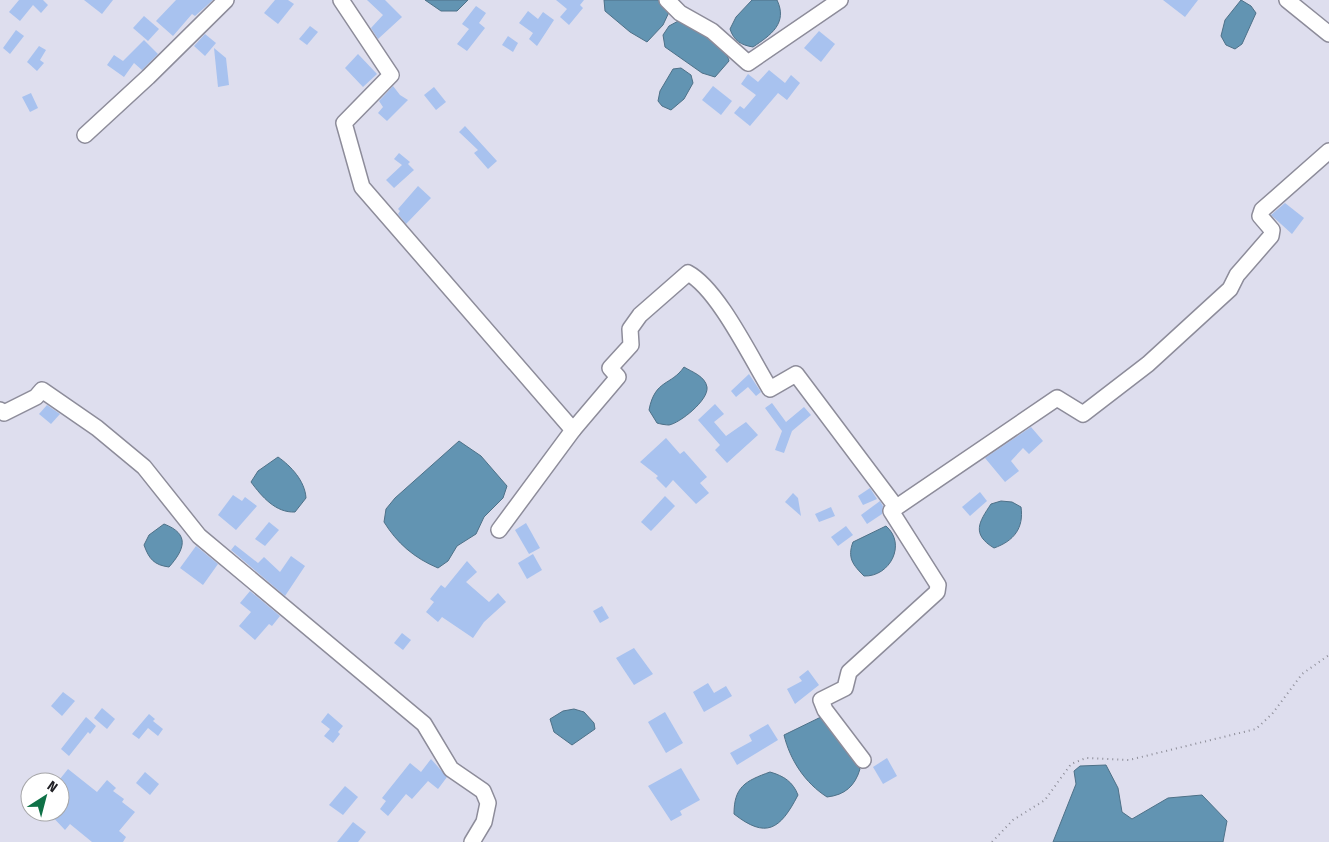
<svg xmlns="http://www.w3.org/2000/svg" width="1329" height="842" font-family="'Fira Sans Condensed',sans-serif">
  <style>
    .water { fill: #6294b2; stroke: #4e7188 }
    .building { fill: #a8c2ef }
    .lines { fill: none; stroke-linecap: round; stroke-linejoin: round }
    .minor-casing { stroke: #8d8c9a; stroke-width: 18 }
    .path { stroke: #8d8d98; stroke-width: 2; stroke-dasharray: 1 4; stroke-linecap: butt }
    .minor { stroke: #fff; stroke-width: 15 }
  </style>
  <rect width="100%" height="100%" fill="#dedeee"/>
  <g class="water">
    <polygon points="425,0 468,0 457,11 441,11"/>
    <polygon points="604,0 661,0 670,10 663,25 647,42 630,32 605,11"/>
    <path d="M752,0H777C788,23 771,35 753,47C741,45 734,41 730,29L736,17Z"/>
    <polygon points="1241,0 1251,6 1256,13 1242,44 1235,49 1226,45 1221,36 1225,20"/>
    <path d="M682,19C694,28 727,47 729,61L715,77L702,73L665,47L663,35L669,26Z"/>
    <polygon points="681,68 691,75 693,83 684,99 671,110 662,106 658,101 660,91 673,69"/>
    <path d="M684,367C692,372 705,376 707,387C709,400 680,423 669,425C666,425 660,424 657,423L649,410C655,379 671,386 684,367Z"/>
    <path d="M459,441L481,456L507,486L503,498L484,517L476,534L457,546L448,561L438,568C414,558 397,543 384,522L386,509L395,498Z"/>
    <path d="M278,457C291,466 305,481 306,498L295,512C276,513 262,497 251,482L258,471Z"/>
    <path d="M1001,501L1012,502L1021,507C1024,528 1014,541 994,548C971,534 979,522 991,504Z"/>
    <path d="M164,524C190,534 185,549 169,567C154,565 149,559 144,545L149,535Z"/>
    <path d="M886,526C907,544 890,577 864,576C853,565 847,558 853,542Z"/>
    <polygon points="574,709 584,712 594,723 595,729 572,745 554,732 550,719 563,711"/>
    <path d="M823,716L860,769C855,786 845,795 827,797C805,783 790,760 784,735Z"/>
    <polygon points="1106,765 1118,788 1122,812 1132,819 1168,798 1202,795 1227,821 1223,842 1053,842 1076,784 1074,771 1080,766"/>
    <path d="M770,772C784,776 793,782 798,795C780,830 766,839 734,814C734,787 745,781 770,772Z"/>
  </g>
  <g class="building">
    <polygon points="19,0 43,0 48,5 41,13 33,5 20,21 9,12"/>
    <polygon points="84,0 113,0 102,14"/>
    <polygon points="176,0 213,0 195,16 192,14 173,36 156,21"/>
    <polygon points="275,0 288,0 294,4 278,24 264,13"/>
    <polygon points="367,0 385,0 402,17 378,39 371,28 383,15"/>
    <polygon points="556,0 584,0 580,5 583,8 569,25 560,17 567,9"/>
    <polygon points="1163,0 1198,0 1185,17"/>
    <polygon points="476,6 486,13 479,23 485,28 467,51 457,44 469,29 462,24"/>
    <polygon points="528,11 538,19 543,12 554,20 537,46 529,39 533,33 519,23"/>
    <polygon points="144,16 159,29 148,41 133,28"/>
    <polygon points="310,26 318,32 307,45 299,39"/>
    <polygon points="16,30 24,36 10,54 3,48"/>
    <polygon points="819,31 835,44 821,62 804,48"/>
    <polygon points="205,34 216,43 205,56 194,46"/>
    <polygon points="508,36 518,43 513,52 502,45"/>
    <polygon points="144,40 158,54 142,70 134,63 124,77 107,65 114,55 123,61"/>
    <polygon points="39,46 46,50 40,60 44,63 37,71 27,62"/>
    <polygon points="214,48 226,58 229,85 218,87"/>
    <polygon points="358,54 377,74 363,87 345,68"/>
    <polygon points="769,70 785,83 791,75 800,83 787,100 778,93 750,126 734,113 740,106 744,109 756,95 741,84 748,74 758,82"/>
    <polygon points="393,86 400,95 408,100 387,121 378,113 383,107 379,101"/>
    <polygon points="713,86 732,101 721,115 702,100"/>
    <polygon points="434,87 446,102 436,110 424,95"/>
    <polygon points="31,93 38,108 30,112 22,97"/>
    <polygon points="465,126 497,161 488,169 474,153 478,150 459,132"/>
    <polygon points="399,153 410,162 408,164 414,170 394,188 386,180 402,165 394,159"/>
    <polygon points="418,186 431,198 406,224 398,214 400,211 398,209"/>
    <polygon points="1285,203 1304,218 1292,234 1271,215"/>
    <polygon points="749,374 761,392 756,396 748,387 736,397 731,391"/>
    <polygon points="772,403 786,422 804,407 811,415 792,431 784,453 775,450 782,431 765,408"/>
    <polygon points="715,404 724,414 714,422 726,436 746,422 758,435 727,463 715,450 720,445 698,420"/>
    <polygon points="47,405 60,414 51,424 39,414"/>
    <polygon points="1031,427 1043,441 1029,454 1023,448 1011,461 1019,471 1005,482 985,458"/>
    <polygon points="666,438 680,454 684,451 707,477 700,483 709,493 696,504 673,480 666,488 656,478 658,476 640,462"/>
    <polygon points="870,488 877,499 863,505 858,496"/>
    <polygon points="980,492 987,501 970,516 962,507"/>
    <polygon points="793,493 798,498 801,516 785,502"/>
    <polygon points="233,495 242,501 245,497 257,506 236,530 218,515"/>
    <polygon points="665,496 675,506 651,531 641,522"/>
    <polygon points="880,501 883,506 882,514 867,524 861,515"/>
    <polygon points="831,507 835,516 819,522 815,514"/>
    <polygon points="269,522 279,530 265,546 255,539"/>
    <polygon points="526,523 540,548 529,554 515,530"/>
    <polygon points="846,526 853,535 838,546 831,537"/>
    <polygon points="235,545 258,563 264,557 280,572 291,556 305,566 285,596 231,550"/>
    <polygon points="196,546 218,564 203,585 180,568"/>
    <polygon points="533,554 542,570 527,579 518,563"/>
    <polygon points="467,561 477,572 466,582 489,602 498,593 506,602 484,622 473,638 442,617 438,622 426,612 434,602 430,599 441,585 445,588"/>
    <polygon points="250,591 280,616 272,626 269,624 255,640 239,626 251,612 240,603"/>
    <polygon points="602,606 609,618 600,623 593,611"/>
    <polygon points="402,633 411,640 403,650 394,643"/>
    <polygon points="634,648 653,674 634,685 616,658"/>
    <polygon points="808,670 819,685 795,704 787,689 802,681 799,677"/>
    <polygon points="708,683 714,693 726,686 732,696 704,712 693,692"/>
    <polygon points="63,692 75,701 62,716 51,706"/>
    <polygon points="102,708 115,719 107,729 94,718"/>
    <polygon points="665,712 683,743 666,753 648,722"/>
    <polygon points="328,713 343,726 338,732 340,734 333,743 324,736 330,729 321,722"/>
    <polygon points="149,714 155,719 153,721 163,729 158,736 148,728 139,739 132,734"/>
    <polygon points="86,717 96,726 90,734 88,732 69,756 61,749"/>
    <polygon points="768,724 778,740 737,765 730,753 752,741 749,735"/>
    <polygon points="887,758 897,776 883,784 873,767"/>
    <polygon points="431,759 447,777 438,789 428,781 412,799 406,794 388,816 380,809 386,801 382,798 410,763 421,772"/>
    <polygon points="681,768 700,800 680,811 682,815 671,821 648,786"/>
    <polygon points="68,769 97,792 107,780 116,788 113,791 124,799 122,802 135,812 119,831 126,837 123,842 92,842 70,824 65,830 48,812 60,812 60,801 66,793 60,788 60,779"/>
    <polygon points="145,772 159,784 150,795 136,783"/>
    <polygon points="345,786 358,797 343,815 329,805"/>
    <polygon points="353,822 366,832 358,842 337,842"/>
  </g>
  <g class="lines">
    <defs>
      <g id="minor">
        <polyline points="341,0 391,75 344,123 362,187 573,430 499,530"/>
        <polyline points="667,0 680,13 712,31 748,63 840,0"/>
        <polyline points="1287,0 1329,34"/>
        <polyline points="85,135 148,77 226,0"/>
        <polyline points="0,410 4,413 36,397 42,390 97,428 144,467 199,536 424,724 451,769 483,791 488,803 484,822 472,842"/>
        <path d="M573,430L618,377L610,368L631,345L630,329L640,315L688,273C718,289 751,358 770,389L796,374L896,507"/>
        <polyline points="863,760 825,710 821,700 845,688 849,672 937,592 938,585 891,511 1057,398 1083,414 1148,364 1230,289 1237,275 1271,236 1272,230 1260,216 1262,210 1329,151"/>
      </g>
    </defs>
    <use href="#minor" class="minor-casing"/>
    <polyline class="path" points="992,842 1013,820 1045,800 1071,764 1086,758 1129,760 1256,729 1272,714 1302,674 1329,655"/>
    <use href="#minor" class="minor"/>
  </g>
  <g transform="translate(45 797) rotate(36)"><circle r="24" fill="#ffffff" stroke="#a6a6a8"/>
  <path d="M0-4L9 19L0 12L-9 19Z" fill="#0f7147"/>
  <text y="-8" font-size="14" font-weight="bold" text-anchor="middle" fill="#202025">N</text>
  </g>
</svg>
